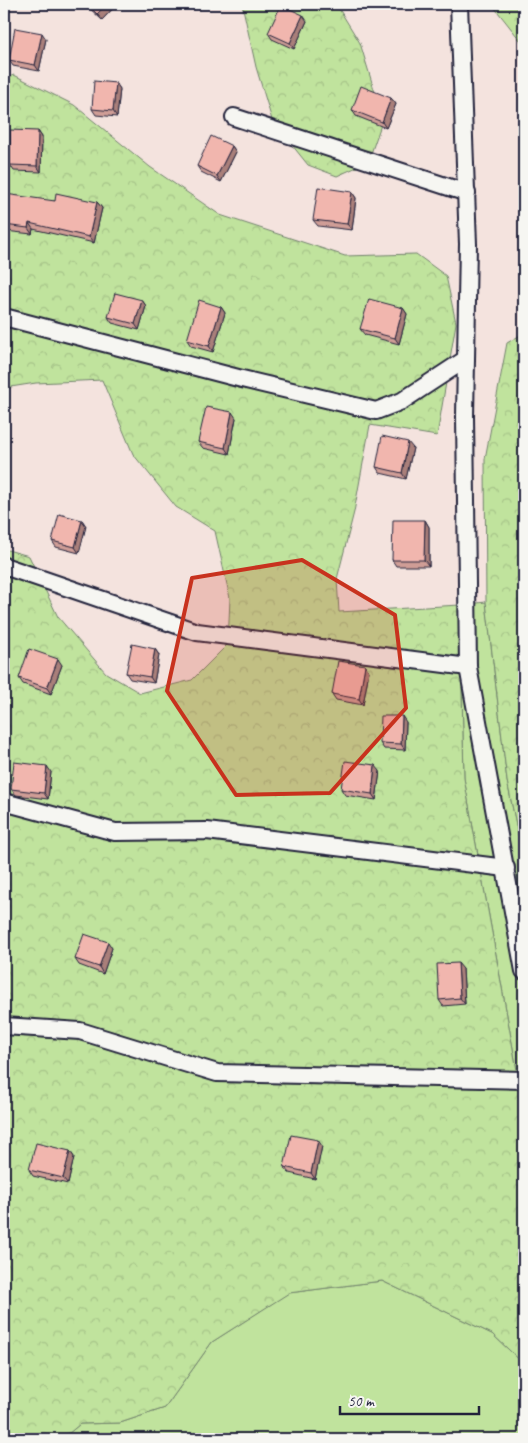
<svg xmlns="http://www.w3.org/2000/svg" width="528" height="1443" font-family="Caveat,sans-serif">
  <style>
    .green { fill: #c0e39d; stroke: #71826c }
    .forest { fill: url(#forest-crowns); stroke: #71826c }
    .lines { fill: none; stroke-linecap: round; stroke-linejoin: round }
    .street-casing { stroke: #22223b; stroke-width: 20 }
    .street { stroke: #f6f6f2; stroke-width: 16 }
    .wall { fill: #cf9d96; stroke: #22223b }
    .shaded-wall { fill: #a97f7a; stroke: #22223b }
    .building { fill: #f1b6ae; stroke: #22223b }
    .marked { fill: #c8321e; fill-opacity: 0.2; stroke: #c8321e; stroke-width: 4; stroke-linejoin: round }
  </style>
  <defs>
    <pattern id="forest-crowns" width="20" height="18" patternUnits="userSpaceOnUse" patternTransform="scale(1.25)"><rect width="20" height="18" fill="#c0e39d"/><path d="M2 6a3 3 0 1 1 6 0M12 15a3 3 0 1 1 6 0" fill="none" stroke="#a5c288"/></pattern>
  </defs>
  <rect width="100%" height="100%" fill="#f4e3de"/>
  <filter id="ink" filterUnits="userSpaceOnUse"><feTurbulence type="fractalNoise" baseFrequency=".02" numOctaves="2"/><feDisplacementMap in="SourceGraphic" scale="10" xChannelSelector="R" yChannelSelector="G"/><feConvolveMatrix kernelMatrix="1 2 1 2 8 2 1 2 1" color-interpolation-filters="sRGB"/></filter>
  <g filter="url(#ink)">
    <g class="green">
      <polygon points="486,602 507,781 524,863 524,1109 464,778 460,605"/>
      <polygon points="382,1281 492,1334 524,1364 524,1439 62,1439 80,1424 120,1423 165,1408 212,1342 288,1293"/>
    </g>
    <g class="forest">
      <polygon points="242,4 336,4 360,43 383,119 368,162 337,176 308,165 272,120 256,67"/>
      <polygon points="494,4 524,4 524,45 494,7"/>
      <polygon points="14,75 74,105 150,167 220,215 345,256 416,254 446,276 456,323 437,436 370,425 354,512 337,579 339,612 460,605 464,778 524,1109 524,1364 492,1334 382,1281 289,1293 212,1342 165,1408 120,1423 80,1424 62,1439 4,1439 4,549 29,556 58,617 106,673 140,693 192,680 228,644 230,598 215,531 176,507 133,454 102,380 36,383 4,388 4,79"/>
      <polygon points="524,333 524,863 507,781 486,602 485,459 507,343"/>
    </g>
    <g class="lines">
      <defs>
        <g id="street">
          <polyline points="459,4 468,244 465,417 468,667 524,971"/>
          <polyline points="234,117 467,193"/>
          <polyline points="4,317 242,379 376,411 402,401 466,359"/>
          <polyline points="4,566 197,632 468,667"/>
          <polyline points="4,802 115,832 207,831 506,868"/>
          <polyline points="4,1026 80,1031 217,1073 524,1080"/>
        </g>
      </defs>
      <use href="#street" class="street-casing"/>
      <use href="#street" class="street"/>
    </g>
    <g class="wall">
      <polygon points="85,4 117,4 102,20"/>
      <polygon points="307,21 294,49 272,39 268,33"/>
      <polygon points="46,39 39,71 13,66 9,60"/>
      <polygon points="116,83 120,89 117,117 96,115 92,109"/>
      <polygon points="391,98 396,104 386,128 356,116 352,110"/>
      <polygon points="38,131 42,137 41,172 14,171 10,165"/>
      <polygon points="232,146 236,152 221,182 201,172 197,166"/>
      <polygon points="352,192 356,198 352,230 318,226 313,220"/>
      <polygon points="55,201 97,202 102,208 94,243 33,229 32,234 5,231 4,229 4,204"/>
      <polygon points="142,300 146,306 139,330 112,323 108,317"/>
      <polygon points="221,307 225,313 213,352 191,346 187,340"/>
      <polygon points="403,308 407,314 399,344 365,335 360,329"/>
      <polygon points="236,418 229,454 203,448 198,442"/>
      <polygon points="413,448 406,479 380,473 376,467"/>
      <polygon points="82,520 86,526 79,553 56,547 52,541"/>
      <polygon points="425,520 429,527 429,566 396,566 392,560"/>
      <polygon points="155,649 159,655 154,683 130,679 126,673"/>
      <polygon points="62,665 51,694 23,684 19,678"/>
      <polygon points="369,671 363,705 336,700 332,694"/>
      <polygon points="406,722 405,750 384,749 380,743"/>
      <polygon points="380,771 376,800 345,795 341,789"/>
      <polygon points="51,772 48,799 16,795 11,789"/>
      <polygon points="112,948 103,974 79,965 75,959"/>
      <polygon points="463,969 465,1004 443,1006 439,1000"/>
      <polygon points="322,1146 315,1179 289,1173 284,1167"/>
      <polygon points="70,1151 74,1157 68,1184 33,1176 29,1170"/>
    </g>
    <g class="shaded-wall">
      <polygon points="107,4 117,4 102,20 97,14"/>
      <polygon points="303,15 307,21 294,49 290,43"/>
      <polygon points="42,33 46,39 39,71 35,65"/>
      <polygon points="116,83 120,89 117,117 113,111"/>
      <polygon points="391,98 396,104 386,128 382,122"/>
      <polygon points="38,131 42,137 41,172 37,166"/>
      <polygon points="232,146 236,152 221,182 217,176"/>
      <polygon points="352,192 356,198 352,230 347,224"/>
      <polygon points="97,202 102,208 94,243 89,237"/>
      <polygon points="29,223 33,229 32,234 28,228"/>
      <polygon points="142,300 146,306 139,330 135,324"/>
      <polygon points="221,307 225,313 213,352 209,346"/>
      <polygon points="403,308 407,314 399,344 395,338"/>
      <polygon points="232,412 236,418 229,454 225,448"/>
      <polygon points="408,442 413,448 406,479 402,473"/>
      <polygon points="82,520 86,526 79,553 75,547"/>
      <polygon points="425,520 429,527 429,566 424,560"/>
      <polygon points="155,649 159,655 154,683 150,677"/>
      <polygon points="58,659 62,665 51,694 47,688"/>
      <polygon points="365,665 369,671 363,705 359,699"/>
      <polygon points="402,716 406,722 405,750 401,744"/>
      <polygon points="375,765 380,771 376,800 372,794"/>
      <polygon points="47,766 51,772 48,799 44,793"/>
      <polygon points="108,942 112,948 103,974 99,967"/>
      <polygon points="458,963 463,969 465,1004 460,998"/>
      <polygon points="318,1140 322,1146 315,1179 311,1173"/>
      <polygon points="70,1151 74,1157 68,1184 63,1178"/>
    </g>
    <g class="building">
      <polygon points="87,4 107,4 97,14"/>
      <polygon points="281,5 303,15 290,43 268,33"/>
      <polygon points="15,28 42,33 35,65 9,60"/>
      <polygon points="94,81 116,83 113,111 92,109"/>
      <polygon points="361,86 391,98 382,122 352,110"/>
      <polygon points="10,130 38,131 37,166 10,165"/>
      <polygon points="211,136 232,146 217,176 197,166"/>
      <polygon points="318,187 352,192 347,224 313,220"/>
      <polygon points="56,193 97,202 89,237 29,223 28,228 4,225 4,204 5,194 55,201"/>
      <polygon points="115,293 142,300 135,324 108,317"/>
      <polygon points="369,299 403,308 395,338 360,329"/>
      <polygon points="199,300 221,307 209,346 187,340"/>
      <polygon points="206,407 232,412 225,448 198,442"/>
      <polygon points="382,436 408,442 402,473 376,467"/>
      <polygon points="59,514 82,520 75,547 52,541"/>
      <polygon points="393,520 425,520 424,560 392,560"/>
      <polygon points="132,644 155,649 150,677 126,673"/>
      <polygon points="29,649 58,659 47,688 19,678"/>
      <polygon points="338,661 365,665 359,699 332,694"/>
      <polygon points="381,716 402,716 401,744 380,743"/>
      <polygon points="345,761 375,765 372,794 341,789"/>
      <polygon points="14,762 47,766 44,793 11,789"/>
      <polygon points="84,934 108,942 99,967 75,959"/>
      <polygon points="458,963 460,998 439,1000 437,964"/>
      <polygon points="291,1135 318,1140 311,1173 284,1167"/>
      <polygon points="36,1143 70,1151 63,1178 29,1170"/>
    </g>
  </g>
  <path class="marked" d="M302,560L395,615L406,708L330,793L236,795L167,691L192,578Z"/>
  <rect width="528" height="1443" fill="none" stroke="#f6f6f2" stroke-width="20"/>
  <rect x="10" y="10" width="508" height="1423" fill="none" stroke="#22223b" stroke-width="2" filter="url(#ink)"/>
  <path d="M340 1406v8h139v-8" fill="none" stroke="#22223b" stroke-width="2.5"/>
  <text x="348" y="1406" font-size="15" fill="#22223b" stroke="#f6f6f2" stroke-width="4" paint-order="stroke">50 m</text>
</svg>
